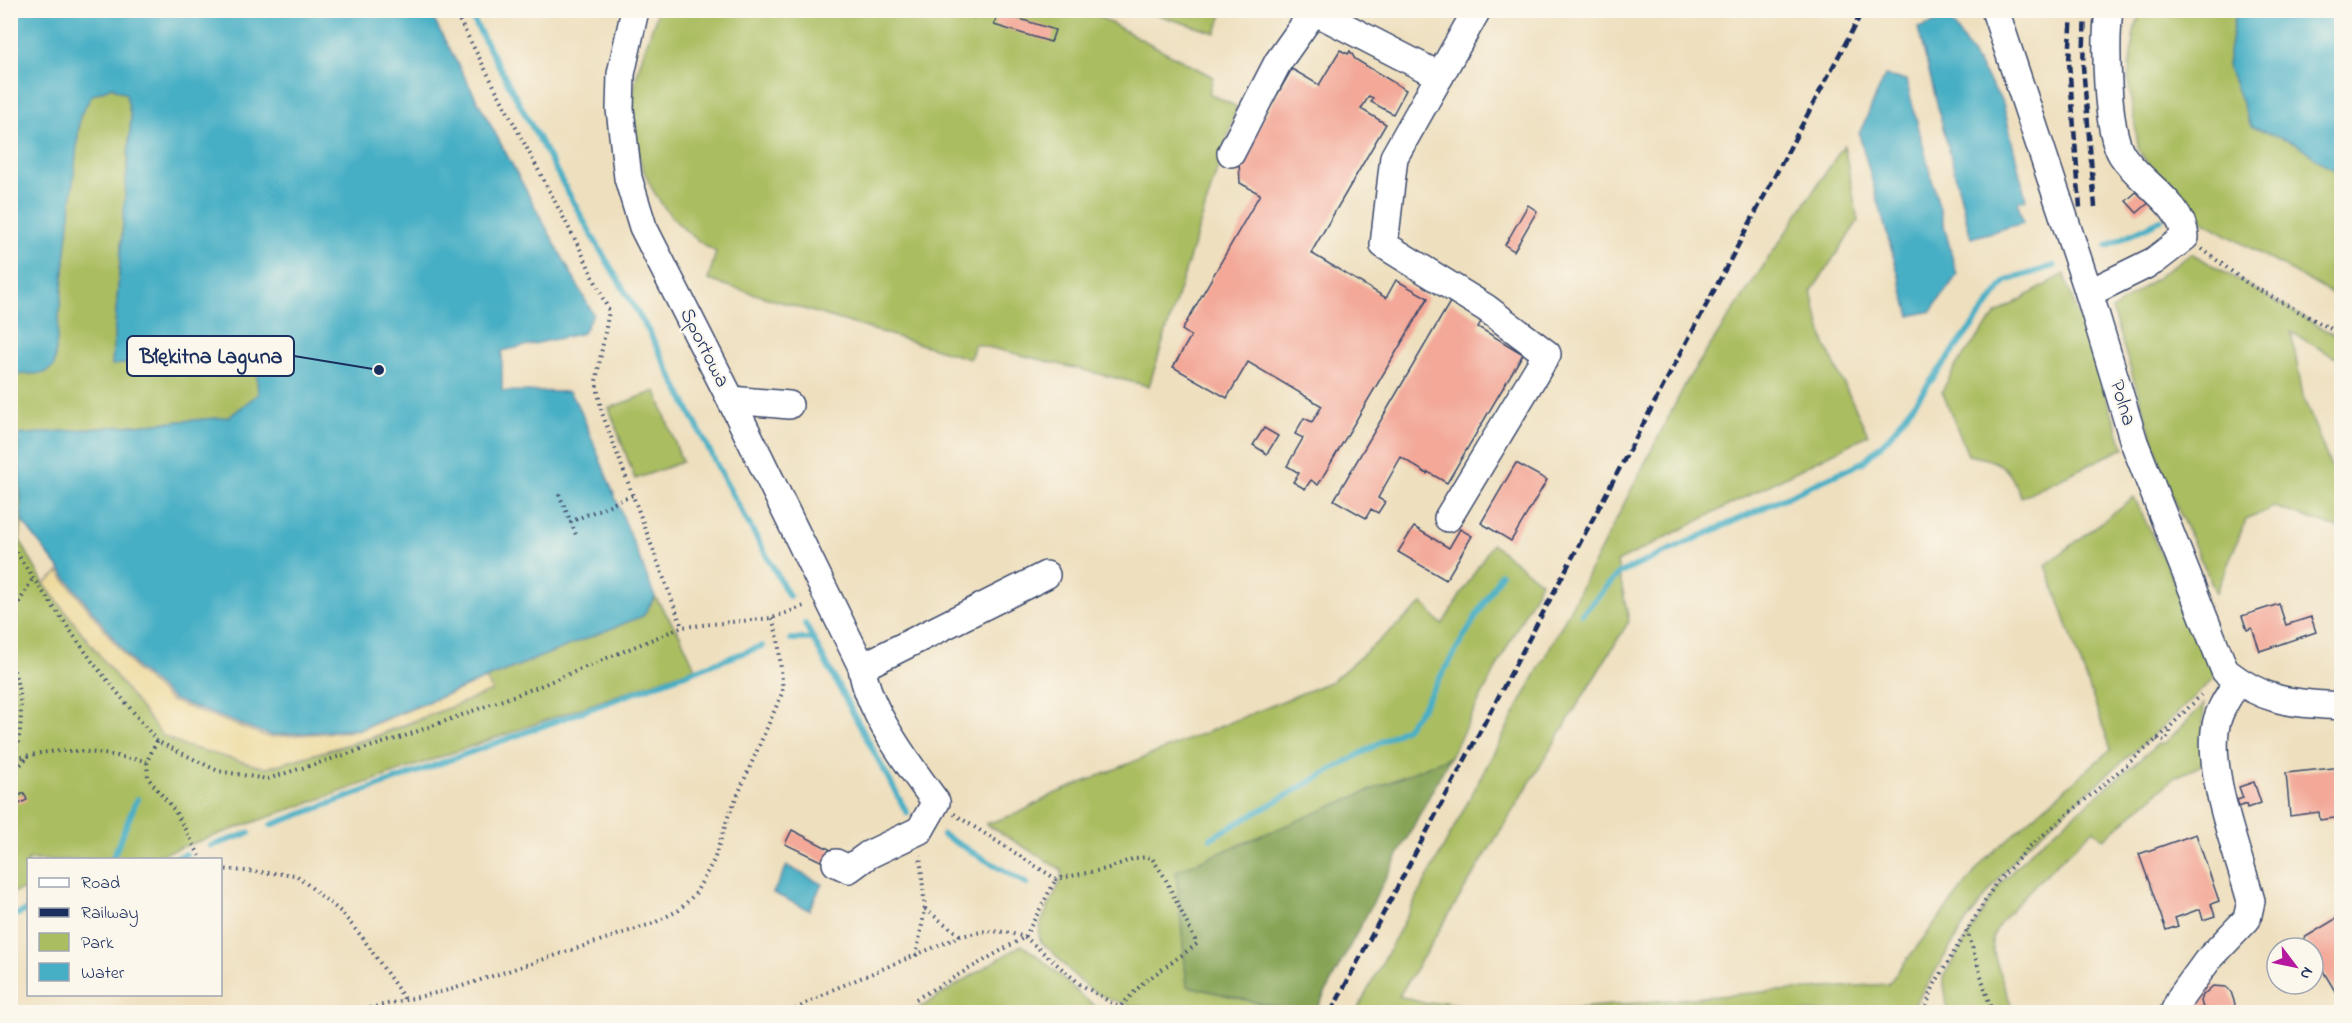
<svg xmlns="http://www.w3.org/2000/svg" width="2352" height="1023" font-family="'Indie Flower',sans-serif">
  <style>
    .green { fill: #aabd61; stroke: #627660; stroke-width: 1.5 }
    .forest { fill: #87a457; stroke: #516a5a; stroke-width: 1.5 }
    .sand { fill: #eeda9e; stroke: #84847e; stroke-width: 1.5 }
    .water { fill: #46afc5; stroke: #306f92; stroke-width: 1.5 }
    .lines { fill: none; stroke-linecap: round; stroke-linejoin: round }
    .stream { stroke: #46afc5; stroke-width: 6 }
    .building { fill: #f3a898 }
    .minor-casing { stroke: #3b496c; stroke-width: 30 }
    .path { stroke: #3b496c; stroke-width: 4; stroke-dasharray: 1.5 4.5; stroke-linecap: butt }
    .minor { stroke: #fff; stroke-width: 27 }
    .rail { stroke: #1b2f5e; stroke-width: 4.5; stroke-dasharray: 9 4.5; stroke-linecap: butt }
    .labels { text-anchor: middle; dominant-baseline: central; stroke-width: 4.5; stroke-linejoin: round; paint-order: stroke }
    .street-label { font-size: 21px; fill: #1b2f5e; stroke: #fbf7ec }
    .leader { fill: none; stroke: #1b2f5e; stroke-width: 2 }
    .callout-dot { fill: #1b2f5e; stroke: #fbf7ec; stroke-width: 2 }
    .callout { fill: #fbf7ec; stroke: #1b2f5e; stroke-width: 2 }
    .callout-label { font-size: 22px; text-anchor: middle; font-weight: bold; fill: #1b2f5e }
  </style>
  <rect width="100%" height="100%" fill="#fbf7ec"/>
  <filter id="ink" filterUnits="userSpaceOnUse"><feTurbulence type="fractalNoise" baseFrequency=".0167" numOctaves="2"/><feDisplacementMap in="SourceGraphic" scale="12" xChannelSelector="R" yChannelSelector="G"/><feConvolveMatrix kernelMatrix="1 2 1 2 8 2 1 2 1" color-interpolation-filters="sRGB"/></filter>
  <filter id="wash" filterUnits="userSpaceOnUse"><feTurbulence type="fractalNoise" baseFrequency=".008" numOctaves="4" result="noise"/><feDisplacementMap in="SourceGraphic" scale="24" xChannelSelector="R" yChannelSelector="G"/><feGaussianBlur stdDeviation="1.35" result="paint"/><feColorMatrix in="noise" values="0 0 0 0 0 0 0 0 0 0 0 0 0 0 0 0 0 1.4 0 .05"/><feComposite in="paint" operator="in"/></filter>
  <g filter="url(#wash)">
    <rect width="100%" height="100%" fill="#eedfbe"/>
    <g class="green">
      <path d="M658,10L1088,11L1213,77L1209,93L1237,107L1149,386L975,344L970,359L708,280L716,252C661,221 631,168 633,104C633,73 649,40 658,10Z"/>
      <polygon points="1144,11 1223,10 1223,11 1216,33"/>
      <polygon points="2141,11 2236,11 2227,65 2251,125 2296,143 2325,165 2341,173 2341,299 2202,221 2168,193 2139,151 2128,80 2134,31"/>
      <polygon points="112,87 126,94 131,118 112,364 236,353 256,361 258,394 229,417 18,435 22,521 20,540 44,584 162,735 182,745 266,768 373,738 491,691 486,679 643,616 655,597 680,635 695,668 148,859 28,860 28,888 11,893 11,375 44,373 54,366 80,116 92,95"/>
      <polygon points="1844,145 1858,221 1811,292 1825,344 1868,435 1617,562 1629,621 1399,996 1427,1004 1444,1002 1503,1012 1356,1012 1566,617 1688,379"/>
      <polygon points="2191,253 2341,339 2341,361 2291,332 2303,396 2341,493 2341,529 2274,507 2246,520 2216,593 2167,485 2112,310"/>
      <path d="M2064,274L2124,448L2021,497C2009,466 2002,461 1968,455L1942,391L1957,364L1996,314Z"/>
      <polygon points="656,391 682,462 635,479 609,408"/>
      <polygon points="2134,497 2215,668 2213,679 2170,720 2021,850 1966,922 1910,1012 1532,1012 1763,992 1888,984 1985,859 2111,749 2046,565"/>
      <path d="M1492,544L1541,582L1450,757L1177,871L1187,986L1297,1012C1237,1012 1137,1023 1087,987C1070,974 1058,955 1041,942C1031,924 1063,891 1062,870L986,824L1019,813L1054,794L1332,681L1423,603L1442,625Z"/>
      <path d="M2204,704L2202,765L2175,777L2104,839L2094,830C2075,847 1991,920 1992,942C1993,958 2008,996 2014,1012H1948L1943,977L2000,884L2031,851L2158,744H2164Z"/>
      <path d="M1021,945C1053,963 1073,995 1105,1012H905L918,1009Z"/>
    </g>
    <polygon class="forest" points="1450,757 1315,1012 1297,1012 1187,986 1176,871"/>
    <polygon class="sand" points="59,572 136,670 171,701 268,737 358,731 486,679 492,691 369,738 266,768 182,745 162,735 44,584"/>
    <g class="water">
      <polygon points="11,10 429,11 593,314 583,333 502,351 502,391 569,392 580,409 655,597 643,616 359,729 270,735 173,699 138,669 22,521 18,435 229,417 258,394 256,361 236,353 112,365 131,118 126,94 112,87 92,95 80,116 54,366 44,373 11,375"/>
      <polygon points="2236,11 2341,11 2341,173 2325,165 2296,143 2251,126 2227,65"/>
      <polygon points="1949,18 2003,103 2026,199 2018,202 2023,223 1971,238 1918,28"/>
      <polygon points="1885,76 1906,80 1957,275 1931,311 1910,316 1859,134"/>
      <polygon points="787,866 822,884 809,910 773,893"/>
    </g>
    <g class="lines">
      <g class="stream">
        <polyline points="468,10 592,236 649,332 726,483 789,596"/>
        <polyline points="2107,246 2161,220"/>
        <polyline points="1582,614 1618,574 1863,462 1889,437 2006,281 2054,266"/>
        <polyline points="805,624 907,813"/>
        <polyline points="791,639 813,639"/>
        <polyline points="271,825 762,646"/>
        <polyline points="943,835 1027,884"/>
        <polyline points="1211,838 1406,728 1422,708 1501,574"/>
        <polyline points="211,846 249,833"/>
        <polyline points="112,860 137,799"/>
        <polyline points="171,860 186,854"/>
        <polyline points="10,917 28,910"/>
      </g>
    </g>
    <g id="blocks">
      <g class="building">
        <polygon points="951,10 977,10 974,18"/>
        <polygon points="998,12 1055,30 1051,42 994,25"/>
        <polygon points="1340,50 1348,54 1350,51 1355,59 1406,90 1393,114 1371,102 1373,98 1369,96 1361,109 1386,124 1311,253 1386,298 1396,280 1428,298 1318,485 1311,480 1305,489 1293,482 1299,473 1287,466 1303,438 1295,434 1304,418 1312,422 1322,406 1248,362 1227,398 1173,367 1191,336 1182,330 1260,194 1240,183 1239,161 1292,69 1319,85"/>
        <polygon points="2142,187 2152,200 2137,213 2126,201"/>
        <polygon points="1528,205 1537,211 1514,251 1505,245"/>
        <polygon points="1450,302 1482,320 1478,327 1523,354 1447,483 1428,472 1427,474 1401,457 1378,498 1385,502 1378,513 1371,509 1366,518 1334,500"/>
        <polygon points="1264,428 1278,436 1267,454 1253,445"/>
        <polygon points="1516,463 1547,480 1511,541 1481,523"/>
        <polygon points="1414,527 1449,548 1460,529 1472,536 1446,580 1398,552"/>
        <polygon points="2279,604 2286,625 2311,617 2316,632 2260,651 2252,628 2247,630 2242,616"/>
        <polygon points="2342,767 2342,817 2320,820 2319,812 2290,816 2286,773"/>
        <polygon points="2254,782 2261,803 2247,808 2246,804 2239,807 2237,800 2243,798 2239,787"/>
        <polygon points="24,793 27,800 19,804 16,797"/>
        <polygon points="792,830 837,853 831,866 785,844"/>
        <polygon points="2196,834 2219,901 2211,904 2215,916 2203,920 2200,909 2175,918 2178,926 2166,930 2139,854"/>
        <polygon points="2342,915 2342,1003 2313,954 2313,948 2310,948 2304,938"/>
        <polygon points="2213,986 2226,987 2231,992 2235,1004 2232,1012 2204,1012 2201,1001 2203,995"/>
      </g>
    </g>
  </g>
  <g filter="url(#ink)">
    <use href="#blocks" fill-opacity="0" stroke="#3b496c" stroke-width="1.5"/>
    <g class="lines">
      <defs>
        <g id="minor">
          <path d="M635,10L621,74L620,109L628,178L643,227L731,400L862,667C867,710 910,767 936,802L920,830L868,855L849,869L836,863"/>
          <path d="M1995,10L2089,293L2134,442L2225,671C2266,703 2292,703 2342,706"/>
          <polyline points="1231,153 1278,62 1314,11 1440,76"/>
          <path d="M2089,293L2154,261L2185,237C2182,203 2140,183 2122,155C2106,130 2105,41 2109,10"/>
          <polyline points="731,400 789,405"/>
          <polyline points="1448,518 1547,354 1486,308 1384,245 1394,157 1477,10"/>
          <polyline points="862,667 1046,575"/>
          <path d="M2174,1012L2181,997L2207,961L2247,919L2251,901C2238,853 2209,779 2215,731C2217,712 2228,697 2238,681"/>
        </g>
      </defs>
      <use href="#minor" class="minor-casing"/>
      <g class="path">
        <polyline points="454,10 581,251 609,311 596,381 602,413 682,627"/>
        <polyline points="2202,249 2247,283 2342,335"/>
        <polyline points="559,494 577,537"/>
        <polyline points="570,522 633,495"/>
        <polyline points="10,542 33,578 94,664 157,741 218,771 267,779 402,737 535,688 682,627 772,618 807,605"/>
        <polyline points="10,618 33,578"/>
        <path d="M10,659C26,704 23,730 10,775"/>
        <polyline points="2157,739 2165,741 2170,735 2170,727"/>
        <polyline points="157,741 147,761 148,778 175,811 202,860"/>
        <path d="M10,761C61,743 96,753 147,761"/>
        <polyline points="10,779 17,768 28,757"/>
        <polyline points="954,814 1056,879 1106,869 1135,858 1151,857 1164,876 1197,944 1143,983 1119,1008"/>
        <polyline points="220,869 296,875 341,912 362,937 406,1001"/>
        <polyline points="925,909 961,936"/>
        <polyline points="1967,930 1992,1012"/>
        <polyline points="916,956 925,909 920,855"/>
        <polyline points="916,999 1025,937 1056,879"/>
        <polyline points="352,1012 453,989 654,923 679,910 695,894 714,860 728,817 783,691 778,638 772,618"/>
        <polyline points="790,1012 832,990 961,936 986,931 1006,932 1025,937 1080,984 1127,1012"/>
        <polyline points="1924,1012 1934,985 1996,883 2029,847 2162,735 2201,695"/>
      </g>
      <use href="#minor" class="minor"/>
      <g class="rail">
        <polyline points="2072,10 2069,62 2080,208"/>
        <polyline points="2085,10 2083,66 2095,207"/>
        <polyline points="1331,1012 1863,10"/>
      </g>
    </g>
  </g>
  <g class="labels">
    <g class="street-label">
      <text transform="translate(704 348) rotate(63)">Sportowa</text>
      <text transform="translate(2122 403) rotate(73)">Polna</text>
    </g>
  </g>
  <path class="leader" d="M379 370L294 356"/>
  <circle class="callout-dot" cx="379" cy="370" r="6"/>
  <rect class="callout" x="127" y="336" width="167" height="40" rx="6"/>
  <g class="callout-label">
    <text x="211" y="363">Błękitna Laguna</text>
  </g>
  <rect width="2352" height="1023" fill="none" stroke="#fbf7ec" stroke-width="36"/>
  <rect x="27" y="858" width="195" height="138" fill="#fbf7ec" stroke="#a1a7b3" stroke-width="1.5"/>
  <rect x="39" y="878" width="30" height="9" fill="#ffffff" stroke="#a1a7b3" stroke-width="1.5"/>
  <text x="81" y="888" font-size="18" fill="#1b2f5e">Road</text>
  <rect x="39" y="908" width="30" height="9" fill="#1b2f5e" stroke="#a1a7b3" stroke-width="1.5"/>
  <text x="81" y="918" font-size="18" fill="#1b2f5e">Railway</text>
  <rect x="39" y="933" width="30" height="18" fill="#aabd61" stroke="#a1a7b3" stroke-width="1.5"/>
  <text x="81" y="948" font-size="18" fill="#1b2f5e">Park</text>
  <rect x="39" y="963" width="30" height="18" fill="#46afc5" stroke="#a1a7b3" stroke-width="1.5"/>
  <text x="81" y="978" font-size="18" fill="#1b2f5e">Water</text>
  <g transform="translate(2295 966) rotate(122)"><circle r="28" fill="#fbf7ec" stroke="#a1a7b3" stroke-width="1.5"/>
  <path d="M0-4.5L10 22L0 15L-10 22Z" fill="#b5179e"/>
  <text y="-9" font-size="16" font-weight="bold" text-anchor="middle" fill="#1b2f5e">N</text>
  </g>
</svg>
